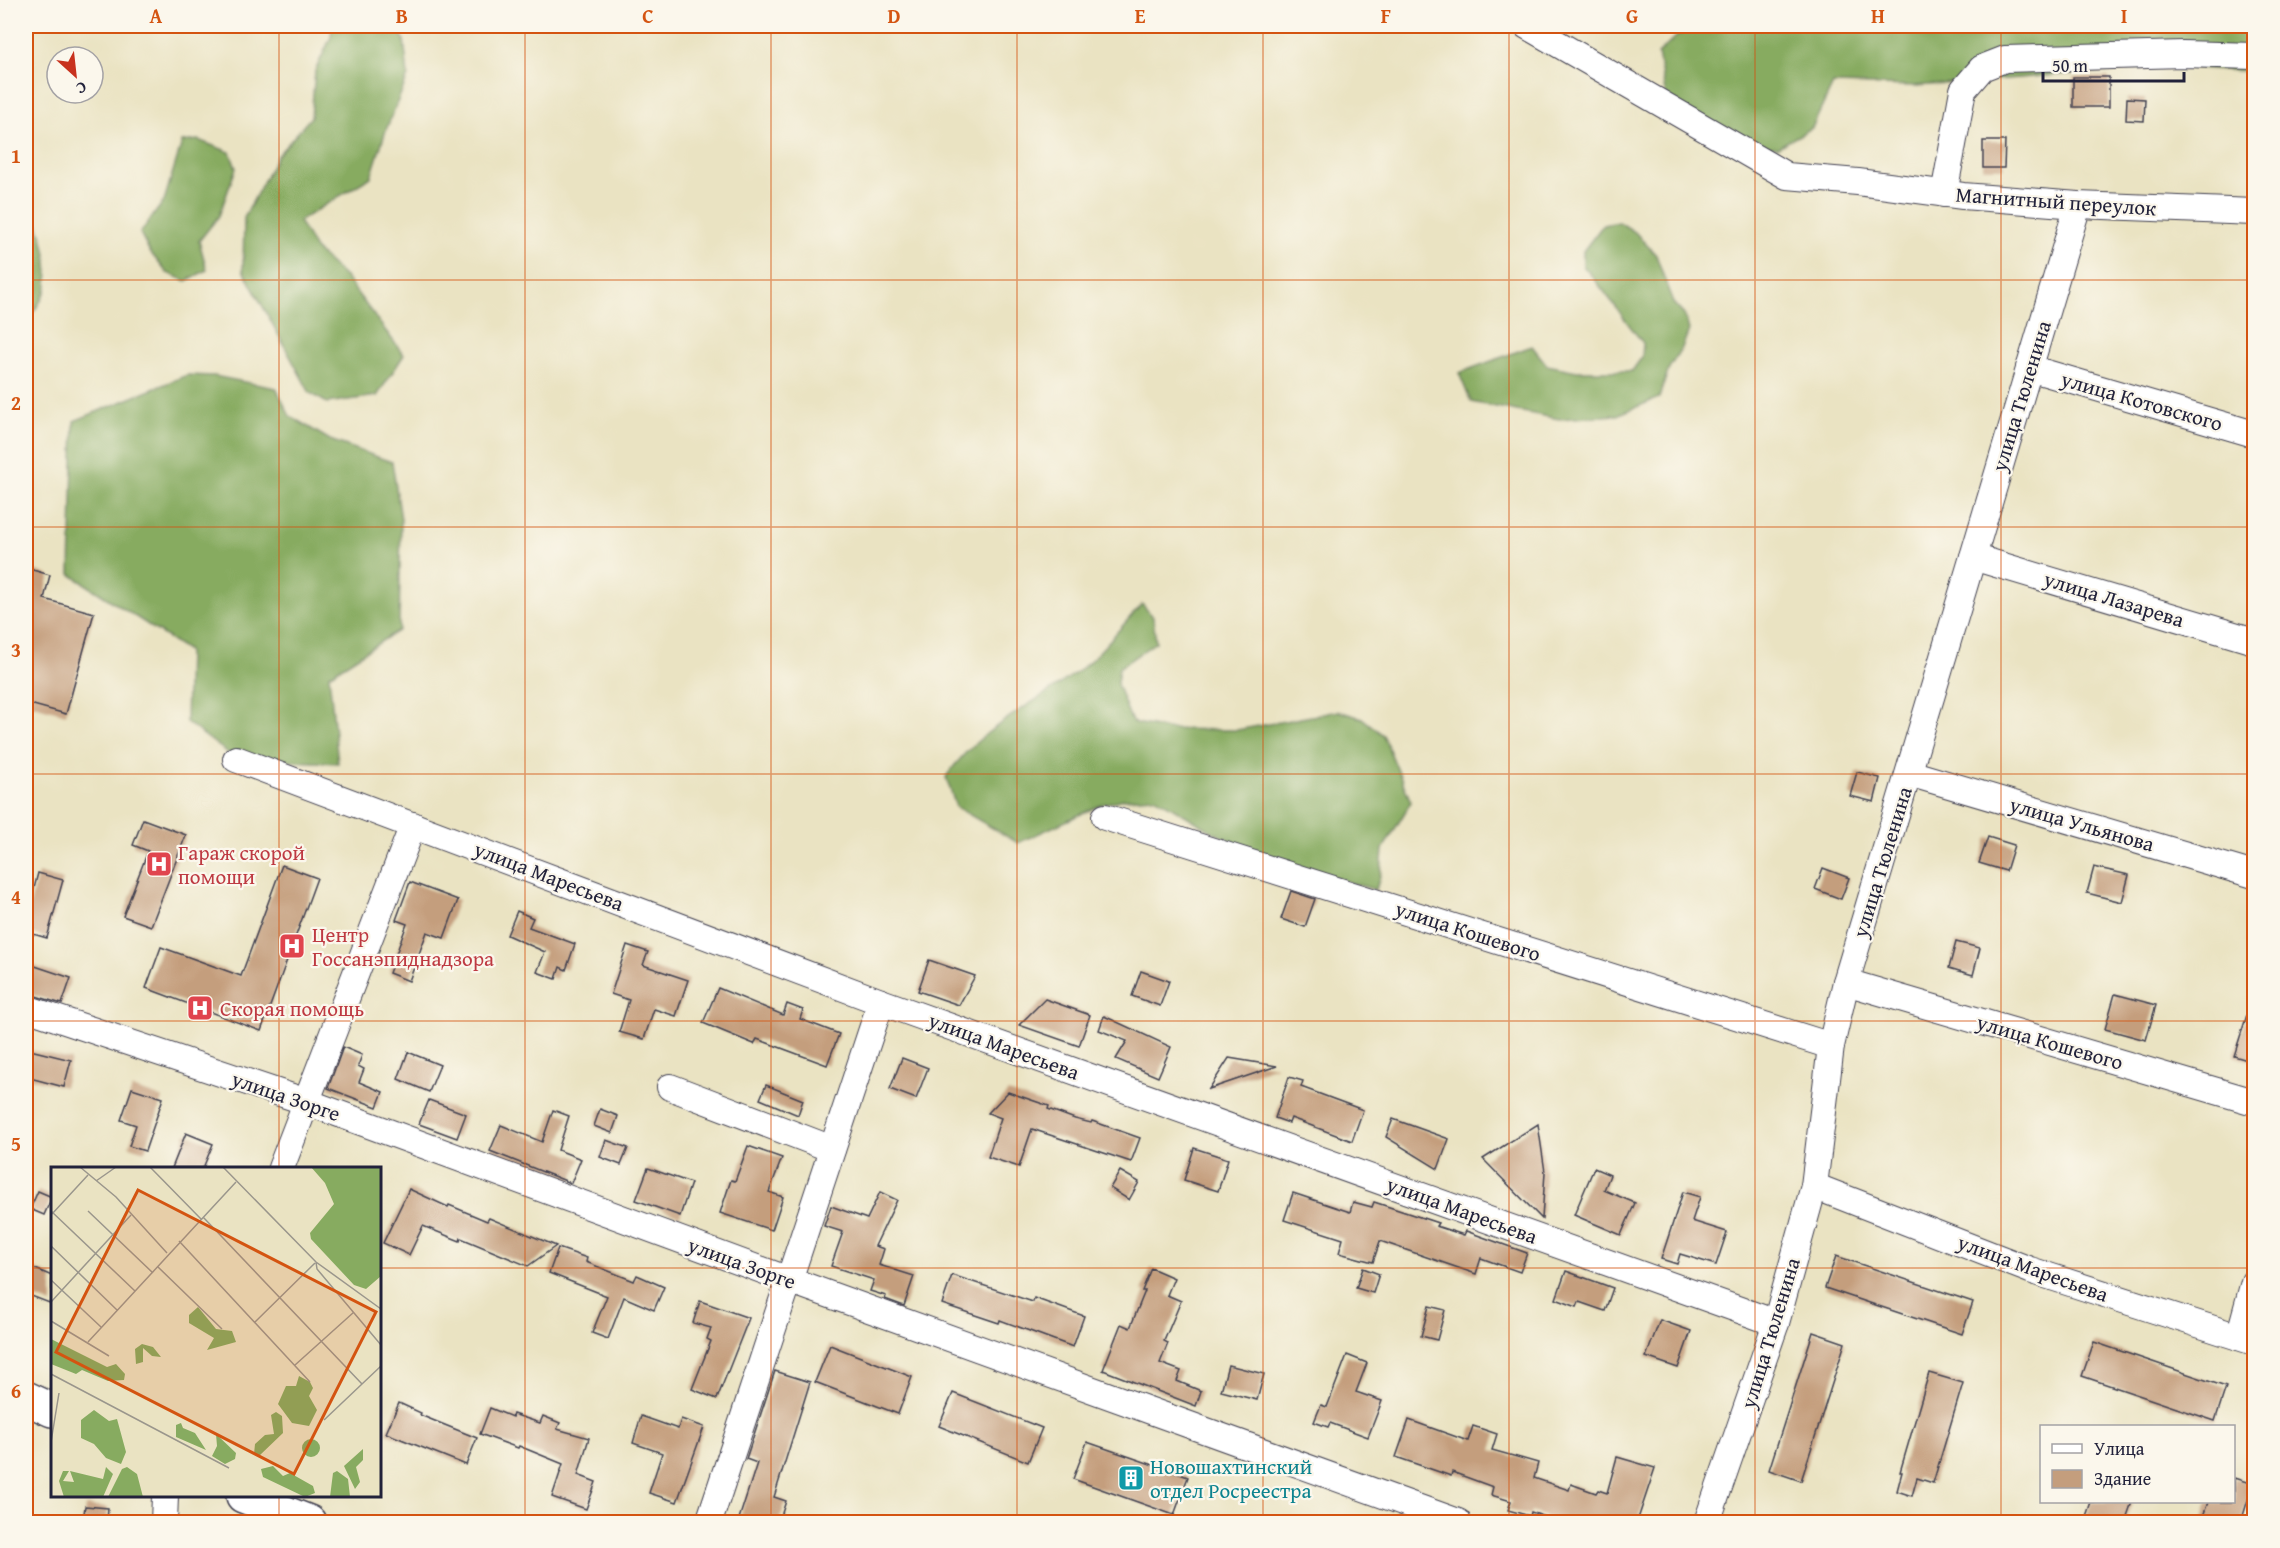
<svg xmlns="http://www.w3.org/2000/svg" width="2280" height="1548" font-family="'Gentium Book Plus',serif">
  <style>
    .forest { fill: #87ab60; stroke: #54664e; stroke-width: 1.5 }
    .building { fill: #c49e7d }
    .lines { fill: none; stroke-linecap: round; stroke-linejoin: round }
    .minor-casing { stroke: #403f4f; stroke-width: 28 }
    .major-casing { stroke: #403f4f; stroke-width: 36 }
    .minor { stroke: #fff; stroke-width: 26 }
    .major { stroke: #fff; stroke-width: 33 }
    .grid { fill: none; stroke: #d45411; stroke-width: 1.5; stroke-opacity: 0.55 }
    .labels { text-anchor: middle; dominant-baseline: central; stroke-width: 4.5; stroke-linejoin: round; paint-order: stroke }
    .street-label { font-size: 21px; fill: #22223b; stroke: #fbf7ec }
    .health-label { font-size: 21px; fill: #be3a42; stroke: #fbf7ec; text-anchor: start }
    .culture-label { font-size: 21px; fill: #0d838f; stroke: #fbf7ec; text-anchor: start }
    .inset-road { fill: none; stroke: #9a968c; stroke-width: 1.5 }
    .view { fill: #d45411; fill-opacity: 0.15; stroke: #d45411; stroke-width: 3 }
    .inset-edge { fill: none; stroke: #22223b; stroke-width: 3 }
    .neatline { fill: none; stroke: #d45411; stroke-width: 2 }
    .grid-label { font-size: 20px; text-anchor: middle; font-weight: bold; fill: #d45411 }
  </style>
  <rect width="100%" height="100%" fill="#fbf7ec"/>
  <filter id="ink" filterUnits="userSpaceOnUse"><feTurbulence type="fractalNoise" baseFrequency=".0167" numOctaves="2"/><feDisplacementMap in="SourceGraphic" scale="12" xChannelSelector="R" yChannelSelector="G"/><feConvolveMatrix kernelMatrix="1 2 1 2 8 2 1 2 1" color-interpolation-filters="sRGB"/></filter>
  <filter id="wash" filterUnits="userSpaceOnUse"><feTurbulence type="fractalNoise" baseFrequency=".008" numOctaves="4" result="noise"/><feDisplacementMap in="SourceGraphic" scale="24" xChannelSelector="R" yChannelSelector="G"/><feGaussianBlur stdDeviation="1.35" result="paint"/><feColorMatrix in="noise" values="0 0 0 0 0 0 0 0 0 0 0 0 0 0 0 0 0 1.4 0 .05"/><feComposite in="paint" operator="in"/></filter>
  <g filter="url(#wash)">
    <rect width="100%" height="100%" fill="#eae3c2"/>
    <g class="forest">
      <polygon points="332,26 396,26 404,39 408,76 386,130 371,177 299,221 315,249 345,277 404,355 377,396 327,403 310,393 243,270 244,218 277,156 311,117 315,71 331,37"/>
      <polygon points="1695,26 2254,26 2254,72 2171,66 1916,86 1833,84 1812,128 1778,147 1734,141 1667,102 1658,54 1677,36"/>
      <polygon points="198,140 230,152 236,168 219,216 199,241 207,270 186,281 167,273 150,252 140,233 164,201 182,142"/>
      <path d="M26,205C42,223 50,261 47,285C47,293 32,316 26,320Z"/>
      <path d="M1619,222L1635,232L1656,255L1673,303L1685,316L1689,330L1682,348L1669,368L1659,398L1617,415L1559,419L1471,402L1459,373L1532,346L1547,365L1577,371H1632L1642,357L1643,343C1622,317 1605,290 1583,266V251L1603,225Z"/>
      <polygon points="187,375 214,376 276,388 290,416 330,440 392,462 401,519 399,630 329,675 338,763 236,759 186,722 188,651 70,574 74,421"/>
      <path d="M1142,604L1153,617L1156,642L1119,668L1117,684L1132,722L1166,729L1237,730L1338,711L1362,718L1383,735L1411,802L1383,849L1381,872L1376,890L1268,859L1213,832L1155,797L1124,799L1103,804L1018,843L956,807L946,777C981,725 1035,705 1082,668C1101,653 1124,623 1142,604Z"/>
    </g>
    <g id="blocks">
      <g class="building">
        <rect x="2073" y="77" width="36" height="30"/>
        <polygon points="2127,98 2145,99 2144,121 2126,120"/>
        <polygon points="1983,141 2005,141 2004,168 1983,168"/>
        <polygon points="26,568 50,575 44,599 94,613 66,714 26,703"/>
        <polygon points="1857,772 1880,778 1874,802 1850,796"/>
        <polygon points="143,819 186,835 151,926 123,916 148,851 133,845"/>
        <polygon points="1988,837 2014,845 2006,871 1979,863"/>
        <polygon points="282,865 317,878 261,1031 146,988 161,947 241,976"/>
        <polygon points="2094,867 2129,875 2122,902 2087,893"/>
        <polygon points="1823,868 1849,878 1841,899 1815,889"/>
        <polygon points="38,873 63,880 47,938 26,932 26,919"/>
        <polygon points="410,882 458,900 444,938 427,932 409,981 389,973 407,924 396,920"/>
        <polygon points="1291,891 1315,899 1305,927 1281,919"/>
        <polygon points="517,911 533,918 529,927 575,944 566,970 560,967 556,979 537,972 545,952 507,935"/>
        <polygon points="1956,942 1980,948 1973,975 1949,968"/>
        <polygon points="627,945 648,952 643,965 688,980 676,1016 654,1009 644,1039 619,1032 629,1000 611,994"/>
        <polygon points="929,960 975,976 959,1005 918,991"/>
        <polygon points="29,964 71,978 62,1004 26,993 26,973"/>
        <polygon points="1141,971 1169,981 1160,1006 1132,996"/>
        <polygon points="718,988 783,1015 787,1004 803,1010 800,1019 839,1034 827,1065 757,1039 754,1044 703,1023"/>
        <polygon points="2115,994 2156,1005 2146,1040 2105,1029"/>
        <polygon points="1045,999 1090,1015 1079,1046 1019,1025"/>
        <polygon points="2251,1002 2254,1002 2254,1062 2234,1056"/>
        <polygon points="1104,1016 1171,1047 1158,1077 1116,1059 1127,1041 1099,1030"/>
        <polygon points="343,1047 362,1055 358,1066 364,1069 359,1082 383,1092 377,1107 328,1088"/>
        <polygon points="26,1049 71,1060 64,1087 26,1077"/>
        <polygon points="408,1052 440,1065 429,1092 398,1079"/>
        <polygon points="902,1058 928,1068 916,1099 890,1089"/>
        <polygon points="1229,1058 1277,1066 1209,1089"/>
        <polygon points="1289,1077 1303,1081 1301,1087 1363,1110 1352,1141 1291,1118 1289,1123 1275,1118"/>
        <polygon points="766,1085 803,1100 798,1115 760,1099"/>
        <polygon points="132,1088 163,1098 145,1151 129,1146 136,1125 121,1120"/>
        <polygon points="1008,1092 1049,1106 1048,1109 1075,1119 1091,1123 1092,1121 1140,1138 1131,1162 1032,1129 1019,1167 988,1157 1001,1118 988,1113"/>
        <polygon points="429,1100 466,1114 457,1138 419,1124"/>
        <polygon points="600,1109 618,1116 612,1133 594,1126"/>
        <polygon points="553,1110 569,1116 558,1150 581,1159 571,1183 490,1151 501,1125 542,1142"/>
        <polygon points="1393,1119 1449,1139 1438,1169 1386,1137"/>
        <polygon points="1538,1124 1545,1172 1542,1219 1483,1159"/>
        <polygon points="186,1133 213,1144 203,1168 172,1168"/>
        <polygon points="606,1140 628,1148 621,1165 600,1157"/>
        <polygon points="748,1146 782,1158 769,1192 783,1197 772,1230 720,1213 731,1180 735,1181"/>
        <polygon points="1194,1148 1228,1159 1218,1191 1184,1180"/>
        <polygon points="648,1168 691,1183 680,1216 636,1200"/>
        <polygon points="1594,1168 1610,1175 1604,1190 1635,1203 1621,1235 1574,1215"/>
        <polygon points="1120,1171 1139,1182 1129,1200 1110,1188"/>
        <polygon points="409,1189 448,1207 449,1205 487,1221 489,1218 556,1246 528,1266 461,1238 460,1241 423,1226 409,1255 383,1243"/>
        <polygon points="38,1191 52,1197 44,1215 30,1209"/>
        <polygon points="880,1192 897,1200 875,1246 884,1249 879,1265 914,1276 904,1306 885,1299 886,1296 870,1291 874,1280 831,1266 843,1232 824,1226 831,1206 867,1219"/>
        <polygon points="1683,1192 1700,1197 1692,1221 1727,1232 1716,1265 1680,1254 1677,1264 1661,1259"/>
        <polygon points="1293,1193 1350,1212 1353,1202 1372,1207 1374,1202 1438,1223 1436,1226 1464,1235 1466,1231 1527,1253 1520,1272 1481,1258 1476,1274 1380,1241 1373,1262 1339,1253 1343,1239 1284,1220"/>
        <polygon points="558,1248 587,1258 586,1262 634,1281 637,1275 664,1287 654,1310 624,1297 608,1339 592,1333 607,1296 549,1273"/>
        <polygon points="1836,1256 1973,1302 1962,1334 1825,1288"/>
        <polygon points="26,1265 52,1276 52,1304 26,1294"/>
        <polygon points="1151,1268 1174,1278 1167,1295 1181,1301 1164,1341 1168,1343 1160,1363 1181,1371 1177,1381 1201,1391 1196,1406 1103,1370 1121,1324 1130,1328 1145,1291 1142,1291"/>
        <polygon points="1363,1268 1379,1274 1373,1293 1356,1288"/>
        <polygon points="1566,1271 1613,1288 1605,1311 1579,1302 1577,1307 1556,1299"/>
        <polygon points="952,1275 1033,1302 1034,1298 1084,1316 1073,1347 1000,1320 999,1323 942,1304"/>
        <polygon points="700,1301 749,1318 717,1399 692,1389 711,1341 707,1339 711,1328 693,1323"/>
        <polygon points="1429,1306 1445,1310 1437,1340 1421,1336"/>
        <polygon points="1660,1320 1691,1331 1678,1368 1646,1357"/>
        <polygon points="1813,1332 1845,1343 1801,1481 1769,1470"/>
        <polygon points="2094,1342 2226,1387 2215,1421 2082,1376"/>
        <polygon points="830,1345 912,1377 898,1414 815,1382"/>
        <polygon points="1347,1355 1367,1363 1356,1392 1382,1401 1368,1437 1330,1423 1328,1427 1314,1422 1321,1405 1327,1407"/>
        <polygon points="1228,1365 1264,1374 1257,1400 1221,1391"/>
        <polygon points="775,1371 810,1382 774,1497 786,1501 779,1522 738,1522 757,1463 746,1459"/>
        <polygon points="1929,1373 1963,1383 1933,1483 1917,1478 1912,1496 1897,1491 1902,1472 1900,1472"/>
        <polygon points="953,1393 1042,1428 1028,1462 939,1426"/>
        <polygon points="399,1403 421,1413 420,1415 477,1438 466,1465 386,1433"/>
        <polygon points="490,1408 512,1417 513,1414 540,1423 543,1416 560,1423 557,1429 589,1438 578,1475 596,1482 586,1509 552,1497 563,1464 519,1446 518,1448 480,1434"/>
        <polygon points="641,1416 678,1429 681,1419 704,1427 677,1502 649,1493 662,1453 633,1443"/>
        <polygon points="1409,1420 1468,1441 1473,1426 1497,1434 1492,1450 1538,1463 1534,1478 1569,1490 1571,1484 1596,1493 1598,1490 1607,1493 1617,1457 1655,1468 1637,1522 1561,1522 1531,1512 1530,1516 1508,1510 1511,1501 1491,1495 1493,1487 1452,1472 1451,1476 1396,1457"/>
        <polygon points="1087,1442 1188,1477 1174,1515 1073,1479"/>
        <polygon points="2234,1478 2253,1484 2241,1522 2201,1522 2208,1502 2234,1502"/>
        <polygon points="2091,1502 2132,1502 2125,1522 2084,1522"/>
        <polygon points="85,1506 108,1508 107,1522 83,1522"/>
      </g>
    </g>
  </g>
  <g filter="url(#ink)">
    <use href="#blocks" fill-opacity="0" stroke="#403f4f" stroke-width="1.5"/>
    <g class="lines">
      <defs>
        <g id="minor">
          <polyline points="1527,26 1787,176 1858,182 1963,196 2078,205 2254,212"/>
          <polyline points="1944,194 1963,90 1982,68 2005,59 2183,54 2254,56"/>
          <polyline points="2029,368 2254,434"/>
          <polyline points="1973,557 2254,641"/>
          <polyline points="236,759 881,1002 1776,1323"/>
          <polyline points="1909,773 2254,875"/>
          <polyline points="1105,817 1831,1046"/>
          <polyline points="1846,982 2254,1102"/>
          <polyline points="26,1008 307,1102 789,1280 1458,1522"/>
          <polyline points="670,1087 832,1149"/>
          <polyline points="281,1168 413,825"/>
          <polyline points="1814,1186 2030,1270 2254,1342"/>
          <polyline points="2239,1337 2254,1282"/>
          <polyline points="164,1522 165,1496"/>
          <polyline points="709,1522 881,1002"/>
          <polyline points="1707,1522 1776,1323 1814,1186 1831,1046 1846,982 2078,205"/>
        </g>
        <g id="major">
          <polyline points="26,1398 52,1410"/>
          <polyline points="243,1496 309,1522"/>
        </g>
      </defs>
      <use href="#minor" class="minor-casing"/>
      <use href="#major" class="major-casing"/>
      <use href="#minor" class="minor"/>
      <use href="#major" class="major"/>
    </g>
  </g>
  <path class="grid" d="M279,26V1168M525,26V1522M771,26V1522M1017,26V1522M1263,26V1522M1509,26V1522M1755,26V1522M2001,26V1522M26,280H2254M26,527H2254M26,774H2254M26,1021H2254M26,1268H52M380,1268H2254M279,1496V1522"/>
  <defs>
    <symbol id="hospital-square" viewBox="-11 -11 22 22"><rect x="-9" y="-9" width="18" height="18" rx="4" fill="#e0444e" stroke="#fbf7ec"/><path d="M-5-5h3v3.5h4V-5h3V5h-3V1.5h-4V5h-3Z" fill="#fff"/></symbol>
    <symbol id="building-square" viewBox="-11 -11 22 22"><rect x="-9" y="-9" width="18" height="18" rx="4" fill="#0f9aa8" stroke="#fbf7ec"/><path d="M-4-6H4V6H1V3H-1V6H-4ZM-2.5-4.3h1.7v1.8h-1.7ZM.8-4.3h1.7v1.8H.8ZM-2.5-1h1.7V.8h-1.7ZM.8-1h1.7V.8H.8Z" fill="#fff"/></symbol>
  </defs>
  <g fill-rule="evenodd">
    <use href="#hospital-square" x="144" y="849" width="30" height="30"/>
    <use href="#hospital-square" x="277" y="931" width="30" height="30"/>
    <use href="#hospital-square" x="185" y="993" width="30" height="30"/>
    <use href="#building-square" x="1116" y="1463" width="30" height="30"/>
  </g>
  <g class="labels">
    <g class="street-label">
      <text transform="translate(2056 201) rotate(4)">Магнитный переулок</text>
      <text transform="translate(2021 396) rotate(-73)">улица Тюленина</text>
      <text transform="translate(2142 401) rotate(16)">улица Котовского</text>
      <text transform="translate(2114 599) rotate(17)">улица Лазарева</text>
      <text transform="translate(2082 824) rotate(16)">улица Ульянова</text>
      <text transform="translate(1882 862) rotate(-73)">улица Тюленина</text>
      <text transform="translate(549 876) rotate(21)">улица Маресьева</text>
      <text transform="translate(1468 931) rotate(18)">улица Кошевого</text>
      <text transform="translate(2050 1042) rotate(16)">улица Кошевого</text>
      <text transform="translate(1004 1046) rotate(20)">улица Маресьева</text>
      <text transform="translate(286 1096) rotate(19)">улица Зорге</text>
      <text transform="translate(1462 1210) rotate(20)">улица Маресьева</text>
      <text transform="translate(742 1263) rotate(20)">улица Зорге</text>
      <text transform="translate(2033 1268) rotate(20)">улица Маресьева</text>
      <text transform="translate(1770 1333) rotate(-73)">улица Тюленина</text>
    </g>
    <g class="health-label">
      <text x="178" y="852">Гараж скорой<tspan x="178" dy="24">помощи</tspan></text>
      <text x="312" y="934">Центр<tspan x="312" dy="24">Госсанэпиднадзора</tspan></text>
      <text x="220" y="1008">Скорая помощь</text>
    </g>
    <g class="culture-label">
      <text x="1150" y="1466">Новошахтинский<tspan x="1150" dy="24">отдел Росреестра</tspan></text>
    </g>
  </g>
  <g transform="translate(51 1167)">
    <rect width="330" height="330" fill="#eae3c2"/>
    <path d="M260,0H330V109L315,122L303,118L260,72L259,66L283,37L274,16ZM147,140L165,162L181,164L185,175L156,183L163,171L138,156V148ZM0,172L56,200L65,197L74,207L73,213L57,214L31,203L25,207L0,197ZM91,177L102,180L110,190L101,189L92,181V195L85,197L84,182ZM248,209L259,215L262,221L258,229L266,243L258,259L241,256L227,237L235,219H245ZM43,243L58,254L66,252L75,285L70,297L55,291L43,277L30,271V253ZM225,245L231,249L232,266L208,289L203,287L204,277L214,268L223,267L220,248ZM130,256L132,261L144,266L155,283L125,270V258ZM165,267L185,286L184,292L174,297L161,289L166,279ZM251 281a9 9 0 1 1 18 0a9 9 0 1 1-18 0ZM312,282V293L305,300L309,315L304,322L293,299ZM222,299L232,309L239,306L262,319L264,326L254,330L212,310L210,302ZM55,300L62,307L52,330H13L8,314L12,304H18L12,314L23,315L19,304L52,312ZM76,300L86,307L92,330H57L71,302ZM286,304L297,312L299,330H279L282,306Z" fill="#87ab60"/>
    <path class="inset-road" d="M29,0L65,30L116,86M99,0L150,52M172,0L265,95L330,142M45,14L65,0M0,44L84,124M37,44L102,106M1,47L37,8M152,50L311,217M128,74L259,215M0,79L66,143M265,95L266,102L330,178M107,100L171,162M0,113L50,160M0,135L80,48M0,154L58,189M204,155L264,96M37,175L185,15M244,198L303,145M0,207L178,301M273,253L330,199M0,275L8,226"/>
    <path class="view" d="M87,23L325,145L243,307L5,185Z"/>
    <rect width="330" height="330" class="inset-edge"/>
  </g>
  <rect width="2280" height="1548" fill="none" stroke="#fbf7ec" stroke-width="66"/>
  <rect x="2040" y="1425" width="195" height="78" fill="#fbf7ec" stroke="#a4a2a5" stroke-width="1.5"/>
  <rect x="2052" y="1444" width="30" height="9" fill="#ffffff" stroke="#a4a2a5" stroke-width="1.5"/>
  <text x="2094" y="1455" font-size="18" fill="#22223b">Улица</text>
  <rect x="2052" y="1470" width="30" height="18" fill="#c49e7d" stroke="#a4a2a5" stroke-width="1.5"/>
  <text x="2094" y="1485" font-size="18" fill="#22223b">Здание</text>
  <g transform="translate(75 75) rotate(153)"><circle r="28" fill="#fbf7ec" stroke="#a4a2a5" stroke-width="1.5"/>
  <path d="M0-4.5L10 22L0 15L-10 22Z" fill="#c8321e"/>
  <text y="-9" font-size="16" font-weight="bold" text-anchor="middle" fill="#22223b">С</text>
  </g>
  <path d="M2043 72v9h141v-9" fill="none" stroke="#22223b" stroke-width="3"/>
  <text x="2052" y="72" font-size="18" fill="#22223b" stroke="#fbf7ec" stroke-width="4.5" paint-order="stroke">50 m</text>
  <rect x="33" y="33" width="2214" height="1482" class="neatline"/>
  <g class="grid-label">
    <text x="156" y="23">A</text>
    <text x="402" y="23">B</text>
    <text x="648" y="23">C</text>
    <text x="894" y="23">D</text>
    <text x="1140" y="23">E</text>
    <text x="1386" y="23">F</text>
    <text x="1632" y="23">G</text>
    <text x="1878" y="23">H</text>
    <text x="2124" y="23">I</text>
    <text x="16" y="163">1</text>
    <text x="16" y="410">2</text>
    <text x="16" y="657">3</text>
    <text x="16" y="904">4</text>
    <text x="16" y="1151">5</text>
    <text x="16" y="1398">6</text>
  </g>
</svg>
